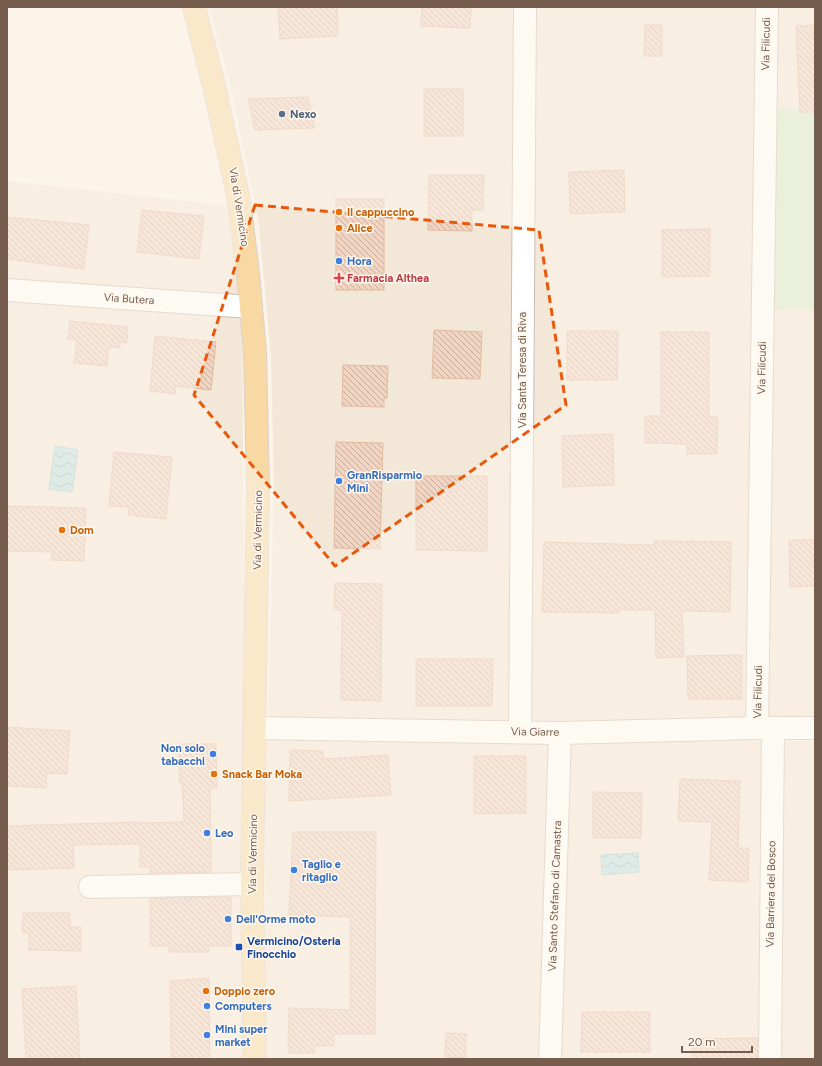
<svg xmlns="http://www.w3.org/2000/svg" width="822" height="1066" font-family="Figtree,sans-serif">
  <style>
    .residential { fill: #f3e7d7 }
    .grass { fill: #d5eac7 }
    .water { fill: url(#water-waves); stroke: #a4cfd7 }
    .building { fill: url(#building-back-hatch); stroke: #e3bba2 }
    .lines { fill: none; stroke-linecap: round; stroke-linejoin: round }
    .minor-casing { stroke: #cebcaf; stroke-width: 24 }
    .major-casing { stroke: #d9d1cd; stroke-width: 24 }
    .minor { stroke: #fff; stroke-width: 22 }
    .major { stroke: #f8d9a4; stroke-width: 22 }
    .marked { fill: none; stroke: #e8590c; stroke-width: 3; stroke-dasharray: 8 5; stroke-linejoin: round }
    .service-dot { fill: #5c6f8a; stroke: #fef8ef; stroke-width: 1.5 }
    .food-dot { fill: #e8710a; stroke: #fef8ef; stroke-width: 1.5 }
    .shop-dot { fill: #3f7fe0; stroke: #fef8ef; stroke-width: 1.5 }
    .health-dot { fill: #e0444e; stroke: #fef8ef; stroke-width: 1.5 }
    .transit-dot { fill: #1a4fb4; stroke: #fef8ef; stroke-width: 1.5 }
    .labels { text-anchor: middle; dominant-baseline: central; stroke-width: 3; stroke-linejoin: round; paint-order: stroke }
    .street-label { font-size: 11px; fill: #765c4d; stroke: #fef8ef }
    .service-label { font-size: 11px; font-weight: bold; fill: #4e5e75; stroke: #fef8ef; text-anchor: start }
    .food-label { font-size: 11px; font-weight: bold; fill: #c56008; stroke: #fef8ef; text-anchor: start }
    .shop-label { font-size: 11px; font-weight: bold; fill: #366cbe; stroke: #fef8ef; text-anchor: start }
    .health-label { font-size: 11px; font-weight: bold; fill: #be3a42; stroke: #fef8ef; text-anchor: start }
    .transit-label { font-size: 11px; font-weight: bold; fill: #164399; stroke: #fef8ef; text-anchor: start }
  </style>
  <defs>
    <pattern id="water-waves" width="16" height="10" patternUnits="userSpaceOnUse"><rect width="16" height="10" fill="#bddfe5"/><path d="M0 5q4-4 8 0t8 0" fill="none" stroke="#9eb8bc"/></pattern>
    <pattern id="building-back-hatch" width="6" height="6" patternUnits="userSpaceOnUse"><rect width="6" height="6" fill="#f1d4c1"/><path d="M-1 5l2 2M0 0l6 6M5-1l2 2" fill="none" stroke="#c8af9f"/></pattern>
  </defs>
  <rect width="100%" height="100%" fill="#fcf4e9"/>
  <g class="residential">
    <polygon points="209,7 815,7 815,112 776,109 775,309 815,309 815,719 564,722 268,719 274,480 271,357 259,224 231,87"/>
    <polygon points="7,181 232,206 240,295 7,280"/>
    <polygon points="7,300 242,317 248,1059 7,1059"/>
    <polygon points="264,739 357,742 815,741 815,1059 266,1059"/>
  </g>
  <polygon class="grass" points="776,108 815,112 815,309 775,310"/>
  <g class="water">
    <polygon points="55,446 78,450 72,492 49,489"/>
    <polygon points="638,853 639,872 602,875 601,855"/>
  </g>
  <g class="building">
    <polygon points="278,7 337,7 338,36 280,39"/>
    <polygon points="422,7 471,7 470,28 421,26"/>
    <polygon points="645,25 662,25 662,56 644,56"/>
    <polygon points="815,25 815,112 800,112 796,26"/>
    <rect x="424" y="89" width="39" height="47"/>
    <polygon points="308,97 315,128 255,130 248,99"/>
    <polygon points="624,170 625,212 570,214 569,172"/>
    <polygon points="429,175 484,175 483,210 472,210 472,231 428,230"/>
    <rect x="336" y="199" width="48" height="91"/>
    <polygon points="142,210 204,216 199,259 137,252"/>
    <polygon points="7,217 89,225 84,269 7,259"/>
    <polygon points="710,229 710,276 662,277 662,230"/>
    <polygon points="70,321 128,327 127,343 120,342 120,348 109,347 107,366 74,363 77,340 68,339"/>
    <polygon points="434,330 482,332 480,379 432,378"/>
    <polygon points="567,331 618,331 617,380 567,380"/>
    <polygon points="661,332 709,332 709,417 718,417 717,454 687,454 687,444 645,443 645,416 661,416"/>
    <polygon points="155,336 216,342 211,390 176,386 175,394 150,391"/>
    <polygon points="343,365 388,366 387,398 384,398 384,407 342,406"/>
    <polygon points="613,434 614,485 563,487 562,436"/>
    <polygon points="336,442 383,443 380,549 334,548"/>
    <polygon points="114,452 172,457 166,519 128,515 129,507 109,506"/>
    <polygon points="416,476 487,476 487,551 416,550"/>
    <polygon points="7,506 86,508 84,561 51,560 52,552 7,551"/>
    <polygon points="789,540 815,540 815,586 790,587"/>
    <polygon points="655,541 731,542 730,612 682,611 684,657 656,658 655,610 619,610 619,613 542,612 544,542 654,545"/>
    <polygon points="335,583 382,584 381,701 341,700 342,610 334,610"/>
    <polygon points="742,655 742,699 688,699 687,656"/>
    <polygon points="416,659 493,659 492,706 416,706"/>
    <polygon points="7,727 70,731 67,774 47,773 46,788 7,786"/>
    <polygon points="179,744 216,744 217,788 210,788 211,872 150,873 150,867 140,867 140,844 73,845 74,868 8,870 7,826 139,822 139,823 184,822 182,782 179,782"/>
    <polygon points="290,750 323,751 323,759 388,755 391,795 289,801"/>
    <polygon points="474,756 526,756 526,813 474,814"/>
    <polygon points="680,779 740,781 738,848 749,848 748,882 709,880 712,822 678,821"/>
    <polygon points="593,792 642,793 641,838 593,838"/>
    <polygon points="293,832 376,832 375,1034 334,1034 334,1046 315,1046 314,1053 289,1053 289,1045 288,1045 289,1008 350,1010 350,917 289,915"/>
    <polygon points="231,897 231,946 209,946 209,952 169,952 169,946 150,946 150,898"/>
    <polygon points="23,913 70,913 70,927 81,927 81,951 29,950 29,933 22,933"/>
    <polygon points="209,978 210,1059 171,1059 170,981"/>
    <polygon points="76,986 80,1059 26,1059 22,989"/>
    <polygon points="582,1012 650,1012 650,1052 581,1052"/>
    <polygon points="446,1033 466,1034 466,1058 445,1057"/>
    <polygon points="758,1038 758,1059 692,1059 691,1039"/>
  </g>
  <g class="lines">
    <defs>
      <g id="minor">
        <polyline points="7,290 251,307"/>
        <polyline points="255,728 560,733 757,728 815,728"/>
        <polyline points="757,728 767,7"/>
        <polyline points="520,732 525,7"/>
        <polyline points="90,887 252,884"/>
        <polyline points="550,1059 560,733"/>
        <polyline points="770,1059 773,728"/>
      </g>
      <polyline id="major" points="194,7 215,90 239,200 248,273 255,353 258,486 252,884 255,1059"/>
    </defs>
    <use href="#minor" class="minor-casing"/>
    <use href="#major" class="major-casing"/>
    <use href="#minor" class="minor"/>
    <use href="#major" class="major"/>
  </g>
  <path d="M0 0H822V1066H0ZM255,205L539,230L566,405L335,566L194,395Z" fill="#fcf4e9" fill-opacity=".55" fill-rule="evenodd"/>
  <path class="marked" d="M255,205L539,230L566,405L335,566L194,395Z"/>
  <circle class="service-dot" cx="282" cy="114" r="4"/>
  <g class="food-dot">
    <circle cx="339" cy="212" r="4"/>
    <circle cx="339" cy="228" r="4"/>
    <circle cx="62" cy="530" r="4"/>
    <circle cx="214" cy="774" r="4"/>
    <circle cx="206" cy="991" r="4"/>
  </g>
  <g class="shop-dot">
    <circle cx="339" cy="261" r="4"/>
    <circle cx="339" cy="481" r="4"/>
    <circle cx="213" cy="754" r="4"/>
    <circle cx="207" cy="833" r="4"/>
    <circle cx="294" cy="870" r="4"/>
    <circle cx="228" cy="919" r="4"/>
    <circle cx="207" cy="1006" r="4"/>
    <circle cx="207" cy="1035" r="4"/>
  </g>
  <path class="health-dot" d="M337 272h4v4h4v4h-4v4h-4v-4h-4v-4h4z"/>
  <rect class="transit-dot" x="235" y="943" width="8" height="8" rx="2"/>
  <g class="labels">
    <g class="street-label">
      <text transform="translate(766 44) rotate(-89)">Via Filicudi</text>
      <text transform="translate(239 207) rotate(81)">Via di Vermicino</text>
      <text transform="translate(129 299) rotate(4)">Via Butera</text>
      <text transform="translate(762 368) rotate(-89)">Via Filicudi</text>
      <text transform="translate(522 370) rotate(-90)">Via Santa Teresa di Riva</text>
      <text transform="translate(258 530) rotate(-89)">Via di Vermicino</text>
      <text transform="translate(758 692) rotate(-89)">Via Filicudi</text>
      <text transform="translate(535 732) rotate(1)">Via Giarre</text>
      <text transform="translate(253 854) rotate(-89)">Via di Vermicino</text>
      <text transform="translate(771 894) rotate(-89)">Via Barriera del Bosco</text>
      <text transform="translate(555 896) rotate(-88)">Via Santo Stefano di Camastra</text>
    </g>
    <g class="service-label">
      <text x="290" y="114">Nexo</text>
    </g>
    <g class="food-label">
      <text x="347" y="212">Il cappuccino</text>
      <text x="347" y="228">Alice</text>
      <text x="70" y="530">Dom</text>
      <text x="222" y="774">Snack Bar Moka</text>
      <text x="214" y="991">Doppio zero</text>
    </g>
    <g class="shop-label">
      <text x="347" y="261">Hora</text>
      <text x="347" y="475">GranRisparmio<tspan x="347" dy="13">Mini</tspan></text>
      <text x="205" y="748" text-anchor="end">Non solo<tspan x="205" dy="13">tabacchi</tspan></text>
      <text x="215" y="833">Leo</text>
      <text x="302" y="864">Taglio e<tspan x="302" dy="13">ritaglio</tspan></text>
      <text x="236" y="919">Dell'Orme moto</text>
      <text x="215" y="1006">Computers</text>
      <text x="215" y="1029">Mini super<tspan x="215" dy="13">market</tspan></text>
    </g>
    <g class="health-label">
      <text x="347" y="278">Farmacia Althea</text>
    </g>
    <g class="transit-label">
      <text x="247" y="941">Vermicino/Osteria<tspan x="247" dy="13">Finocchio</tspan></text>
    </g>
  </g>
  <rect width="822" height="1066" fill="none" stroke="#765c4d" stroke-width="16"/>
  <path d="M682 1046v6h70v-6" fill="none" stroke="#765c4d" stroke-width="2"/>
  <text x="688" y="1046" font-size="12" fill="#765c4d" stroke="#fef8ef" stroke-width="3" paint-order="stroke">20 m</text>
</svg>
